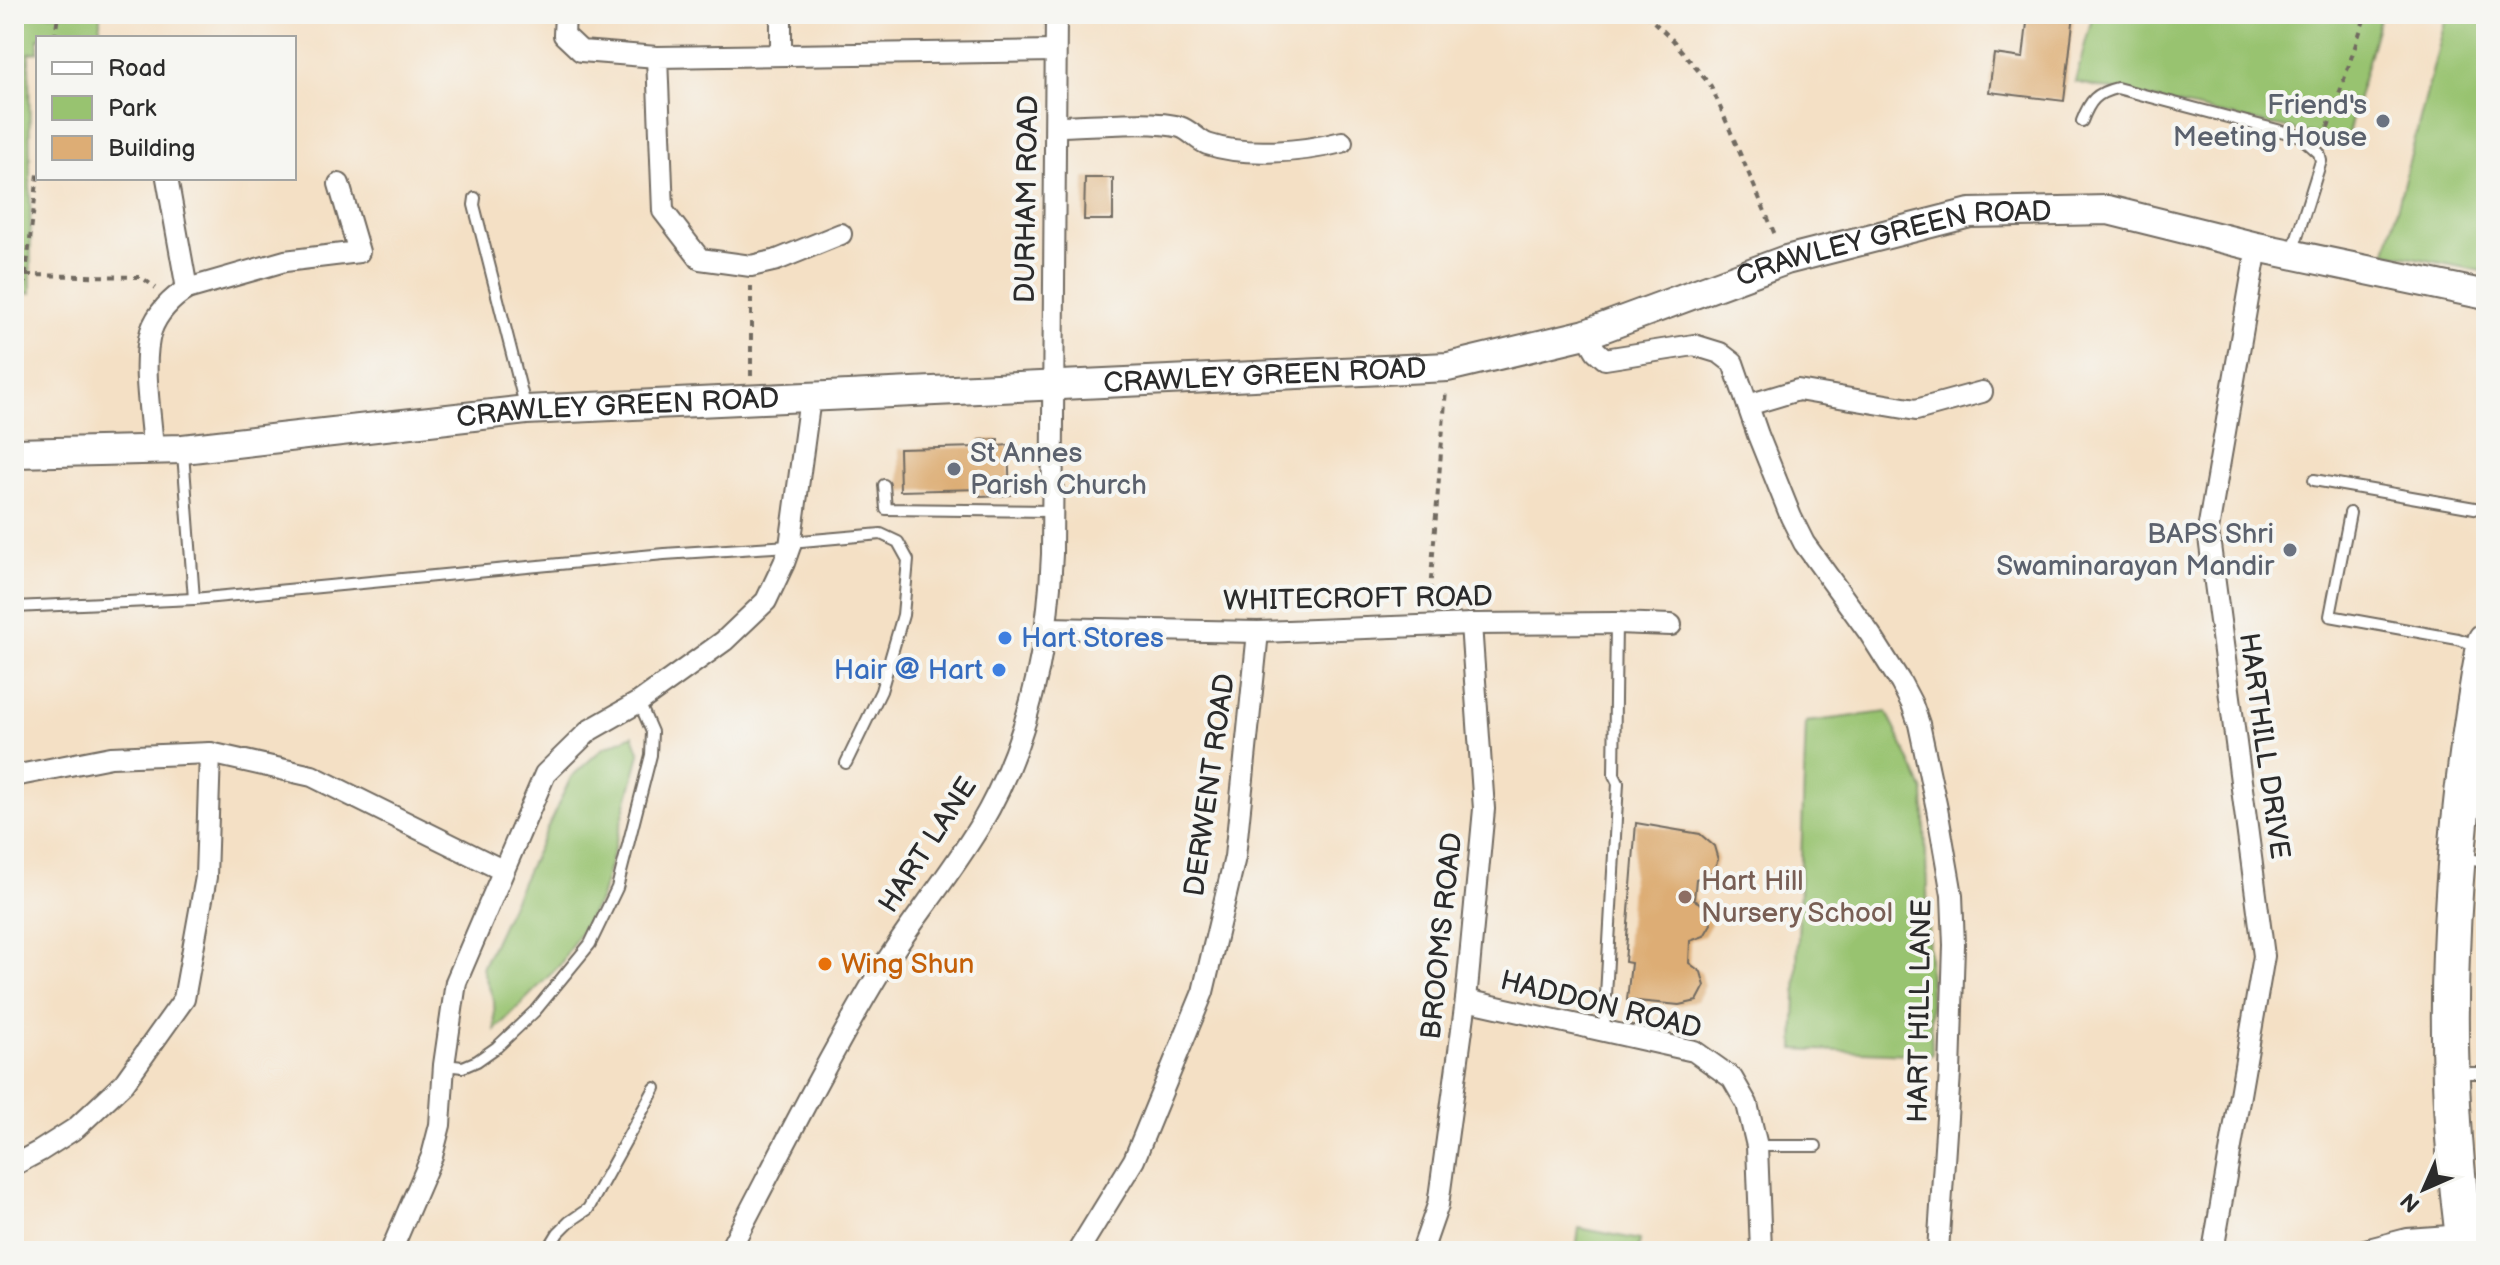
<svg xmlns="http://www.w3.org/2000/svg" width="2500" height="1265" font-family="'Balsamiq Sans',sans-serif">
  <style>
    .green { fill: #98c370; stroke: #62774e; stroke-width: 2 }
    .building { fill: #ddad75 }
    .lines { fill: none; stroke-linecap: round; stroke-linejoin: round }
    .lane-casing { stroke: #716a61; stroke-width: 14 }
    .street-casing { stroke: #716a61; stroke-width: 24 }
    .secondary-casing { stroke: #716a61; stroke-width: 32 }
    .highway-casing { stroke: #716a61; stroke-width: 40 }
    .path { stroke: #716a61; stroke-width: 4; stroke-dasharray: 6 6; stroke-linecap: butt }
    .lane { stroke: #fff; stroke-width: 10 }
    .street { stroke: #fff; stroke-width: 20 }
    .secondary { stroke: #fff; stroke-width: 28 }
    .highway { stroke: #fff; stroke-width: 36 }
    .worship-dot { fill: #6b7280; stroke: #f6f6f2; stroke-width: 3 }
    .shop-dot { fill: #3f7fe0; stroke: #f6f6f2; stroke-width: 3 }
    .education-dot { fill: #8d6e63; stroke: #f6f6f2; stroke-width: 3 }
    .food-dot { fill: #e8710a; stroke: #f6f6f2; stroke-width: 3 }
    .labels { text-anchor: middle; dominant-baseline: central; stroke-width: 8; stroke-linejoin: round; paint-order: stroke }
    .worship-label { font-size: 28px; fill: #5b616d; stroke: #f6f6f2; text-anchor: end }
    .street-label { font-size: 28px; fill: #2b2b2b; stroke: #f6f6f2 }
    .shop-label { font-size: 28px; fill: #366cbe; stroke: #f6f6f2; text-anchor: start }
    .education-label { font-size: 28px; fill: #785e54; stroke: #f6f6f2; text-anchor: start }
    .food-label { font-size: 28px; fill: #c56008; stroke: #f6f6f2; text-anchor: start }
  </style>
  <rect width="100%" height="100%" fill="#f6f6f2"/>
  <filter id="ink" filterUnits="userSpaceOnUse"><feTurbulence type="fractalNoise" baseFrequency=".0125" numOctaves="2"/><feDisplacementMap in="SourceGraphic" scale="16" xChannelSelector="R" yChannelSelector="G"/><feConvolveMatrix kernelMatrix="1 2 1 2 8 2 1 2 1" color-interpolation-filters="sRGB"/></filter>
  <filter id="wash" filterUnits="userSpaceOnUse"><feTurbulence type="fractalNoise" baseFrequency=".006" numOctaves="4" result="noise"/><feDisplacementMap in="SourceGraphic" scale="32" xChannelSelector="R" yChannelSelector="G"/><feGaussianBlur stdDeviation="1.8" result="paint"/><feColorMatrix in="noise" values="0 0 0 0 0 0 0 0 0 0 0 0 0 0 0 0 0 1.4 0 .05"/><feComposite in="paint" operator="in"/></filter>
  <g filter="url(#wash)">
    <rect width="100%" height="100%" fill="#f4e0c5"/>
    <g class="green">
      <polygon points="14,14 100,14 100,38 38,38 38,52 29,53 31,293 20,294 20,280 14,280"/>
      <polygon points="2093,14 2381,14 2346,141 2075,82"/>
      <polygon points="2447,14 2486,14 2486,272 2386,252"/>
      <polygon points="1887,712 1924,791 1932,1055 1794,1049 1806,722"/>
      <polygon points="633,735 640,754 600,899 560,965 495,1030 494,1001 482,968 571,777 603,748"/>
      <polygon points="1579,1228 1640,1240 1638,1251 1576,1251"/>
    </g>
    <g id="blocks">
      <g class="building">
        <polygon points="2028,14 2074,14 2064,101 1989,92 1994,54 2023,58"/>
        <polygon points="1085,178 1113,178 1113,220 1084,220"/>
        <polygon points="998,439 998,446 1008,445 1010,495 980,496 980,489 900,491 899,449 979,447 979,440"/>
        <polygon points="1636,823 1700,834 1714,846 1718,860 1712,872 1696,879 1694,900 1707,907 1711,924 1704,936 1690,941 1689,963 1701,972 1705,986 1697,1001 1679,1005 1627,1000 1631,963 1625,962"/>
      </g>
    </g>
  </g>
  <g filter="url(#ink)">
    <use href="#blocks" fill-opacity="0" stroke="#716a61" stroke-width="2"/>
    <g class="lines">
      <defs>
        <g id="lane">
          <path d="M2082,121C2090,100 2096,93 2117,88L2300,136L2319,153L2321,161L2292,253"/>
          <polyline points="475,198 474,205 526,409"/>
          <polyline points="183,453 194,599"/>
          <polyline points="2314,480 2486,510"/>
          <polyline points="884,485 886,509 1052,511"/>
          <polyline points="2350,513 2330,616 2458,639 2479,646"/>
          <polyline points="790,542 881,534 898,542 908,560 903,615 881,691 846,763"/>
          <polyline points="14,607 194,599 664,554 790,546"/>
          <polyline points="2462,858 2486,862"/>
          <polyline points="1604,1031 1618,783 1614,775 1616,623"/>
          <polyline points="444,1065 463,1067 477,1061 497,1047 535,1011 590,944 617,888 651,755 652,732 639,702"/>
          <polyline points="2457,1073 2486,1073"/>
          <polyline points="1757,1146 1816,1146"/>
          <polyline points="547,1251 558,1233 569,1222 588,1209 655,1088"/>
        </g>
        <g id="street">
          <polyline points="565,14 564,35 581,51 657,57"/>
          <polyline points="781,54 781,14"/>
          <path d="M1056,126C1088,126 1152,119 1180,127C1190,130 1197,140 1207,144C1245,157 1303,152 1342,142"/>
          <polyline points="841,234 777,260 751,266 700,259 663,211 657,57 1055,51"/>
          <polyline points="187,289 285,261 359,252 339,184"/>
          <polyline points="1586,334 1596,351 1605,359 1694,345 1720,353 1733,363 1758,435 1791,517 1804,543 1870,634 1901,683 1912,704 1919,724 1937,809 1952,895 1954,945 1950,1073 1938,1251"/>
          <polyline points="1748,405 1798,390 1916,410 1982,392"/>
          <path d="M153,449C151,414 141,364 151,331C157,313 172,298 187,289L167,178"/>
          <polyline points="1046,628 1258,632 1471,624 1616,623 1671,625"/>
          <polyline points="14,776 111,757 210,753 312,776 502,870"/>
          <polyline points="1466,1000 1694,1051 1732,1078 1747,1104 1757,1146 1761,1251"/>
          <polyline points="14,1165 40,1151 76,1128 124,1083 184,999 206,877 210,753"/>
          <polyline points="391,1251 432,1156 440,1125 444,1065 456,982 545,774 590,730 639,702 724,641 766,601 784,563 790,546 810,398"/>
          <path d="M729,1251C778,1158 825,1063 879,973C910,923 948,878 979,827C1028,745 1048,649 1052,554L1056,14"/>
          <polyline points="1078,1251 1134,1160 1203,992 1235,857 1258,632"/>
          <polyline points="1422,1251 1438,1205 1466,1000 1484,809 1471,624"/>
          <polyline points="2213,1251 2264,956 2208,530 2257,247"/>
          <polyline points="2361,1251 2407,1239 2464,1235"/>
        </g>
        <g id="secondary">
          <path id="s1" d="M14,453L183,449L526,410L1448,367L1586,334L1786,260L1970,213L2108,210L2257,247L2486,295"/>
        </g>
        <path id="highway" d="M2466,1251C2437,1048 2449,842 2486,641"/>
      </defs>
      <use href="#lane" class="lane-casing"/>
      <use href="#street" class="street-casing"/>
      <use href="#secondary" class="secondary-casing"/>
      <use href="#highway" class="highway-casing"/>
      <g class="path">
        <polyline points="1645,14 1671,38 1711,86 1776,237"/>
        <polyline points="55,38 58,14"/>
        <polyline points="2324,139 2366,14"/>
        <polyline points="26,275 141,277 156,288"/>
        <polyline points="14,371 38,174"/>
        <polyline points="751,376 751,285"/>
        <polyline points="1429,604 1446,389"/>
      </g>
      <use href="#lane" class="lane"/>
      <use href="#street" class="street"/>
      <use href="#secondary" class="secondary"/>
      <use href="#highway" class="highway"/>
    </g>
  </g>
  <g class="worship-dot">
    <circle cx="2383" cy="121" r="8"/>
    <circle cx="954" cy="469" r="8"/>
    <circle cx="2290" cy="550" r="8"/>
  </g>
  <g class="shop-dot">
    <circle cx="1005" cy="638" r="8"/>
    <circle cx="999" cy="670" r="8"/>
  </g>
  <circle class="education-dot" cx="1685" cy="897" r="8"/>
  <circle class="food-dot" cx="825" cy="964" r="8"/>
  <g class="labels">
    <g class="worship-label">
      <text x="2367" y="105">Friend's<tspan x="2367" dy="32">Meeting House</tspan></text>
      <text x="970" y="453" text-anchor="start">St Annes<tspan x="970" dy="32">Parish Church</tspan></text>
      <text x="2274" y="534">BAPS Shri<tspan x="2274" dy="32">Swaminarayan Mandir</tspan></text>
    </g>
    <g class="street-label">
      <text transform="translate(1027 199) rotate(-89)">DURHAM ROAD</text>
      <text stroke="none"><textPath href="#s1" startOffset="1902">CRAWLEY GREEN ROAD</textPath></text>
      <text stroke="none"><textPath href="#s1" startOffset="1254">CRAWLEY GREEN ROAD</textPath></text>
      <text stroke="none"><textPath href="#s1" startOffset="606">CRAWLEY GREEN ROAD</textPath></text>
      <text transform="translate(1358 599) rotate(-1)">WHITECROFT ROAD</text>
      <text transform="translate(2264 746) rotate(82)">HARTHILL DRIVE</text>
      <text transform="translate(1210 785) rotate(-82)">DERWENT ROAD</text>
      <text transform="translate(928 845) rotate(-57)">HART LANE</text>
      <text transform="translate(1442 936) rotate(-84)">BROOMS ROAD</text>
      <text transform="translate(1601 1005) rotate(14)">HADDON ROAD</text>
      <text transform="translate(1920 1011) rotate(-89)">HART HILL LANE</text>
    </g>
    <g class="shop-label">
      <text x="1021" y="638">Hart Stores</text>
      <text x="983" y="670" text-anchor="end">Hair @ Hart</text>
    </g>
    <g class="education-label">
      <text x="1701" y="881">Hart Hill<tspan x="1701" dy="32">Nursery School</tspan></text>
    </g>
    <g class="food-label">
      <text x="841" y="964">Wing Shun</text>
    </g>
  </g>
  <rect width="2500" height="1265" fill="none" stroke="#f6f6f2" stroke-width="48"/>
  <rect x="36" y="36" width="260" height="144" fill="#f6f6f2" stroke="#a5a5a2" stroke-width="2"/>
  <rect x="52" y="62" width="40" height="12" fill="#ffffff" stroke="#a5a5a2" stroke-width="2"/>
  <text x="108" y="76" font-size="24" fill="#2b2b2b">Road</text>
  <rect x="52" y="96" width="40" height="24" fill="#98c370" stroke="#a5a5a2" stroke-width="2"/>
  <text x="108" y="116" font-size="24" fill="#2b2b2b">Park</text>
  <rect x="52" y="136" width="40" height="24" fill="#ddad75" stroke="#a5a5a2" stroke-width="2"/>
  <text x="108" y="156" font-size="24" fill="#2b2b2b">Building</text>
  <g transform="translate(2424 1189) rotate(225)" stroke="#f6f6f2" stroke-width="6" paint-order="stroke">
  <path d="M0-6L14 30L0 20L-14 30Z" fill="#2b2b2b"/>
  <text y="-12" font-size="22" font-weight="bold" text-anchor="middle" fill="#2b2b2b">N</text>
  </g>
</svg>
